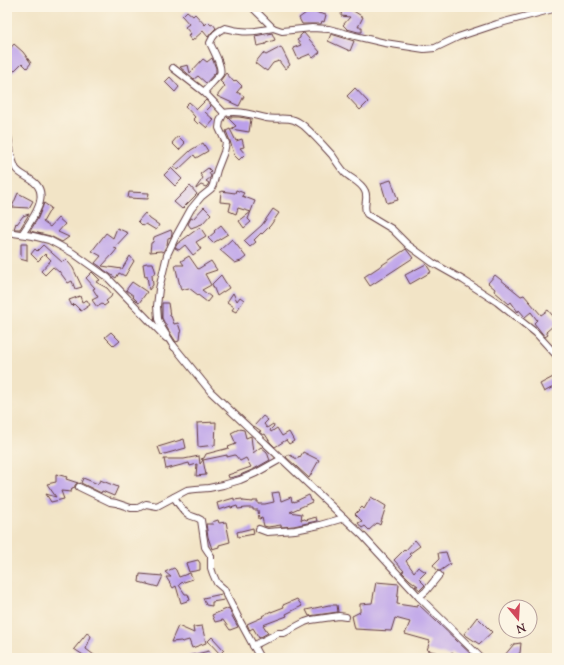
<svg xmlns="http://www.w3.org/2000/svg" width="564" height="665" font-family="'Sorts Mill Goudy',serif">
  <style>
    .building { fill: #bba0ea }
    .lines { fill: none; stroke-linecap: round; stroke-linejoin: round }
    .minor-casing { stroke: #633d42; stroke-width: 8 }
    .minor { stroke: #fff; stroke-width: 6 }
  </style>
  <rect width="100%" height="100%" fill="#fcf5e5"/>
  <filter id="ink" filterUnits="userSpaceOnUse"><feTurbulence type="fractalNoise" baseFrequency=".025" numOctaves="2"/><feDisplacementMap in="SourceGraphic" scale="8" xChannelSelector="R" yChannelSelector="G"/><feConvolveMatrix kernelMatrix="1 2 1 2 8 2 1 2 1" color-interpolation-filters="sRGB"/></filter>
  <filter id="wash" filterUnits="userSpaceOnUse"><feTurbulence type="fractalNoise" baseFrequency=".012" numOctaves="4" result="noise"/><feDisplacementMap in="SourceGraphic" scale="16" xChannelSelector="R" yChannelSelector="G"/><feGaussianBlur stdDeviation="0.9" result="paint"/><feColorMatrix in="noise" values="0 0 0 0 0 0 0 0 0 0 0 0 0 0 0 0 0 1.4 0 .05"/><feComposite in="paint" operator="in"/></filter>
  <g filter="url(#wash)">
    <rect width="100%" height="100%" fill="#f2e4c6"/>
    <g id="blocks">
      <g class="building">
        <polygon points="308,7 310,7 318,13 326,15 324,22 322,21 321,24 302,24 299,18 306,13 304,12"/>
        <polygon points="342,7 352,9 352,10 363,17 358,27 362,27 362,32 358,32 347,29 343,25 350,17 341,16"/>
        <polygon points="187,11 193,16 195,14 205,25 208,22 211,25 213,24 216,28 211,33 208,37 203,31 192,41 188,36 191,34 185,27 189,24 182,16"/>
        <polygon points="272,33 275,40 266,43 266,44 257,46 255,36 265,34 265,35"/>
        <polygon points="303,33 304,33 320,52 313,58 310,54 298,59 293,48 301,45 297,40 300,38 300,36"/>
        <polygon points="331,34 354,41 350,51 328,41"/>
        <polygon points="14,44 23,52 31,63 27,68 22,63 7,78 7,52"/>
        <polygon points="281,47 290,65 285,69 279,61 273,63 267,71 264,69 264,70 255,63 263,53 266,55"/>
        <polygon points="212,58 216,68 216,72 206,83 198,76 194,79 180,67 188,65 190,73 203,59 207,62"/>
        <polygon points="226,73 234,82 236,80 242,86 237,92 244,96 239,106 217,96 225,86 220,81"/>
        <polygon points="170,77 179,87 175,92 165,82"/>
        <polygon points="355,88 368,102 360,110 347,96"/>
        <polygon points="206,100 211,106 205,112 214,120 207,128 200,122 198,124 193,119 195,117 185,106 189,102 197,109"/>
        <polygon points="227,117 239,117 251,119 249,132 231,129 236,126"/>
        <polygon points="230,129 236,141 242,139 244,147 240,148 245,154 239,160 233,154 234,154 230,141 226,131"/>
        <polygon points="178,136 185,143 179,150 172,143"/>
        <polygon points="203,143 208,151 196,158 194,155 178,170 173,167 191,150"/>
        <polygon points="171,168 182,179 175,186 164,175"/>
        <polygon points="208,168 211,171 209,173 211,176 210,178 206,181 209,183 207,186 206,187 201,185 196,189 196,188 203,178 200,174"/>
        <polygon points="391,180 398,200 387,203 381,183"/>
        <polygon points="190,186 197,194 182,209 174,202"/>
        <polygon points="236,190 244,193 242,196 255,201 248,219 251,222 244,228 239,221 251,212 238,208 236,214 229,211 231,203 220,202 221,191 235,193"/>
        <polygon points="129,192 149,193 148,199 128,198"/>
        <polygon points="18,193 33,201 29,208 12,207"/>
        <polygon points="44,203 51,208 43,222 50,227 58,218 65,224 58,232 69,237 62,242 50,236 30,231 38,218"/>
        <polygon points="204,207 211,214 202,224 191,228 188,224 191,218 193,219"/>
        <polygon points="273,209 279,213 270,226 262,234 261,233 254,240 256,242 250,247 244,241 262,225"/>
        <polygon points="145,213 150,219 159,225 156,230 146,224 143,226 138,221"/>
        <polygon points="29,214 20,229 14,229 16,223 17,224 23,216"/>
        <polygon points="221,225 228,234 213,243 208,238 215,232 214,231"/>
        <polygon points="200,227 206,236 196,242 201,249 193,255 185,245 179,250 175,248 177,244"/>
        <polygon points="117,228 128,233 114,248 117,249 113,254 102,266 122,269 130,256 134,261 125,276 119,273 116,278 104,270 101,267 95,263 101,256 92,251 106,233 113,238"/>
        <polygon points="171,230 172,233 171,237 168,238 167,245 163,252 161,251 150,252 151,243 153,242 154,237"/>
        <polygon points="232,239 246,257 241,261 235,263 220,250"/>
        <polygon points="21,244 27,244 27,261 20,259 21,256"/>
        <polygon points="43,245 62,262 65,259 69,263 73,268 82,287 75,289 72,281 68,283 59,271 59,272 53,267 45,275 41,271 51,260 45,254 38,261 31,254 35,249 37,251"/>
        <polygon points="406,249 413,258 370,286 364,277"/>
        <polygon points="189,256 198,269 211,261 217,270 205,274 211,285 202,290 211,297 207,302 189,288 181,290 175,265 184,265 181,261"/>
        <polygon points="147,263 153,263 156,273 152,275 153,285 149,290 147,276 145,277 143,264"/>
        <polygon points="426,264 431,272 410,284 405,275"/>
        <polygon points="92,272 100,280 96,282 107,288 112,294 111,297 106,301 108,303 104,306 102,304 97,307 92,300 98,297 93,289 95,288 86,278"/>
        <polygon points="221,275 229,288 217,296 212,284"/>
        <polygon points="495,275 521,296 524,295 541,315 548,310 557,321 557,329 554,325 546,332 548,335 545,337 534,323 537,320 531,312 525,317 519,310 518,312 511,302 509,304 494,291 495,289 488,283"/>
        <polygon points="132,282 147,292 139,303 133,297 134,296 126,290"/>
        <polygon points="233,293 237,301 240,297 244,300 236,312 232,310 234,307 227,302"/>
        <polygon points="80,296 82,302 87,300 90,305 81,311 74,304 72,306 69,300"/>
        <polygon points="162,303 168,303 170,316 171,316 174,324 178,323 181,332 180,332 179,341 176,342 167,328 166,324 165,324 162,318"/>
        <polygon points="111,332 120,341 114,346 105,337"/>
        <polygon points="557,375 557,385 544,392 540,384"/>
        <polygon points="263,416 268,420 264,424 267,428 273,424 274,426 270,430 271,432 277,428 282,436 289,432 294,441 289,444 286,440 275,447 270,442 265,434 263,435 259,432 261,431 254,426"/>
        <polygon points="216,422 215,445 198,447 197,423"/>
        <polygon points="239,429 244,430 246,438 251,436 253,453 261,447 267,452 269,458 270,460 254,469 238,476 229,478 228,475 251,467 246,458 240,461 235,455 227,457 227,455 203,460 206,475 196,476 197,464 190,466 189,463 166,469 164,459 184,459 199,456 200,464 203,460 201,459 204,458 206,454 229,448 228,447 236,444 231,433"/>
        <polygon points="184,439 186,448 161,455 158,447"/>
        <polygon points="303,452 319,460 309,478 286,457 288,454 297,459 299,456 300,457"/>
        <polygon points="56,474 67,477 66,479 78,483 75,485 75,487 72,488 71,492 61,491 64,499 51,502 46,494 56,497 47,484 56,482"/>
        <polygon points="83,478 98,484 100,480 118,487 114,496 102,491 101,493 81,483"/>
        <polygon points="279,492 281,501 291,497 292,502 294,501 294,502 309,495 312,502 290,512 302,514 301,520 305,519 306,520 316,517 317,521 294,526 281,527 281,525 268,527 264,526 262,518 259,519 258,510 253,510 253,508 246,508 238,509 237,506 231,508 231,506 219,510 217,503 234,498 234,500 242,499 243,501 253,502 253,501 258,501 258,504 265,504 274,502 272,493"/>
        <polygon points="371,497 386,506 380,525 377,523 369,530 365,526 362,528 358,523 362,521 355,514 362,507 364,509"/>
        <polygon points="218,520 219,523 226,522 230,542 219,545 219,547 212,549 208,537 206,524 213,524 212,522"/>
        <polygon points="253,528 254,534 238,537 237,532"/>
        <polygon points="415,540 420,546 409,554 411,556 406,561 414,572 418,567 426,572 419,579 425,585 420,590 415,586 418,586 410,580 402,572 404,571 394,560 404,550 405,551"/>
        <polygon points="446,552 450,564 440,571 438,571 433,565 439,559 438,553"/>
        <polygon points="198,560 200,563 200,570 189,572 186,563"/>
        <polygon points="174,568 176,570 179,577 190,573 193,579 181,583 179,585 185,594 188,594 190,600 181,603 176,586 173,588 166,577 171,577 165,572"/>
        <polygon points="140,574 163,576 158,587 139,582"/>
        <polygon points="376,582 399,584 397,604 417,607 418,604 475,658 458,658 452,653 450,656 427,650 430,641 405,634 410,622 395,618 391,631 355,629 352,616 360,612 360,604 372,603"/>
        <polygon points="222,594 224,600 212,602 212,606 206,605 203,598"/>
        <polygon points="297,599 302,606 286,614 287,616 263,625 268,633 259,638 253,628 250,630 249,629 247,624 263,617 262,616 271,611 271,612 284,607 283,605"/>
        <polygon points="329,605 337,605 338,612 309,616 306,610"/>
        <polygon points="229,608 232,616 238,627 230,630 223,620 215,622 212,615"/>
        <polygon points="477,617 492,632 479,644 464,634"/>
        <polygon points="178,626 194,633 193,627 202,626 206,643 192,648 189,640 182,642 181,641 171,642"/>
        <polygon points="87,633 91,636 86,649 98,658 88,658 74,649"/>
        <polygon points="212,637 224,650 220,654 208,641"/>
        <polygon points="521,643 520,653 511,658 508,658 504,656 514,644"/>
        <polygon points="209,651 211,658 188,658 188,656"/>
      </g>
    </g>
  </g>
  <g filter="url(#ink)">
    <use href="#blocks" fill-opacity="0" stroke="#633d42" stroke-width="1"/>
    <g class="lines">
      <defs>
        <g id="minor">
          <polyline points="252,7 273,28 282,31 312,28 329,29 355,36 385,43 424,49 435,48 458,37 497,24 557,8"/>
          <polyline points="173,68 204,92 224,113"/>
          <path d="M204,92C208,87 217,78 220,74C223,67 213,50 210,43C213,35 217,31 225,28C230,29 235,31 240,31C252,33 262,30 273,28"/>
          <path d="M7,133C9,138 9,143 10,148C11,155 13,163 16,169C21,175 28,177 34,182C51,196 31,221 22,234"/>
          <polyline points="7,232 33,236 49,240 73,253 108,278 166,338"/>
          <polyline points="173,345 211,392 362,535 419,597 481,658"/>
          <path d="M174,347L162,328L158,319L157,306L159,289L167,255L175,238L191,209L201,197L211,189L213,185L217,170L224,152L226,143L219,128L220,121L224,113C239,110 252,115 266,118C275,120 285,117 294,120C298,121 301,124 304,126C314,135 323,145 332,155C336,161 340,167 345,173C351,179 361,182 365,191C369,199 362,207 367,214L392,229L408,245L433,263L463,280L497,302L536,333L557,356"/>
          <polyline points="79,487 110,502 116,503 131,508 138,508 146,504 157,506 187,490 196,489 209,488 223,485 240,480 256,473 281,459"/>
          <path d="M174,497C178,503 182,511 189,515C193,517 197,517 201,520L205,547L211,556V568L213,574L217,583L224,589L241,623L260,658"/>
          <polyline points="259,529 267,532 295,530 320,525 344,518"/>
          <polyline points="419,597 426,591 439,575"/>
          <polyline points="253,646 278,633 284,633 305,622 311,620 339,616 346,617"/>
        </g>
      </defs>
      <use href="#minor" class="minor-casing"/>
      <use href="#minor" class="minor"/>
    </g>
  </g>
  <rect width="564" height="665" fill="none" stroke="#fcf5e5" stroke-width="24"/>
  <g transform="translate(518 619) rotate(162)"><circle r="19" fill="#fcf5e5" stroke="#b59f9b"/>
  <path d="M0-3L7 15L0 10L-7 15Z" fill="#d1495b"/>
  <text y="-6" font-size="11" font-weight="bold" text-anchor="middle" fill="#4a1f2b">N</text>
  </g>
</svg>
